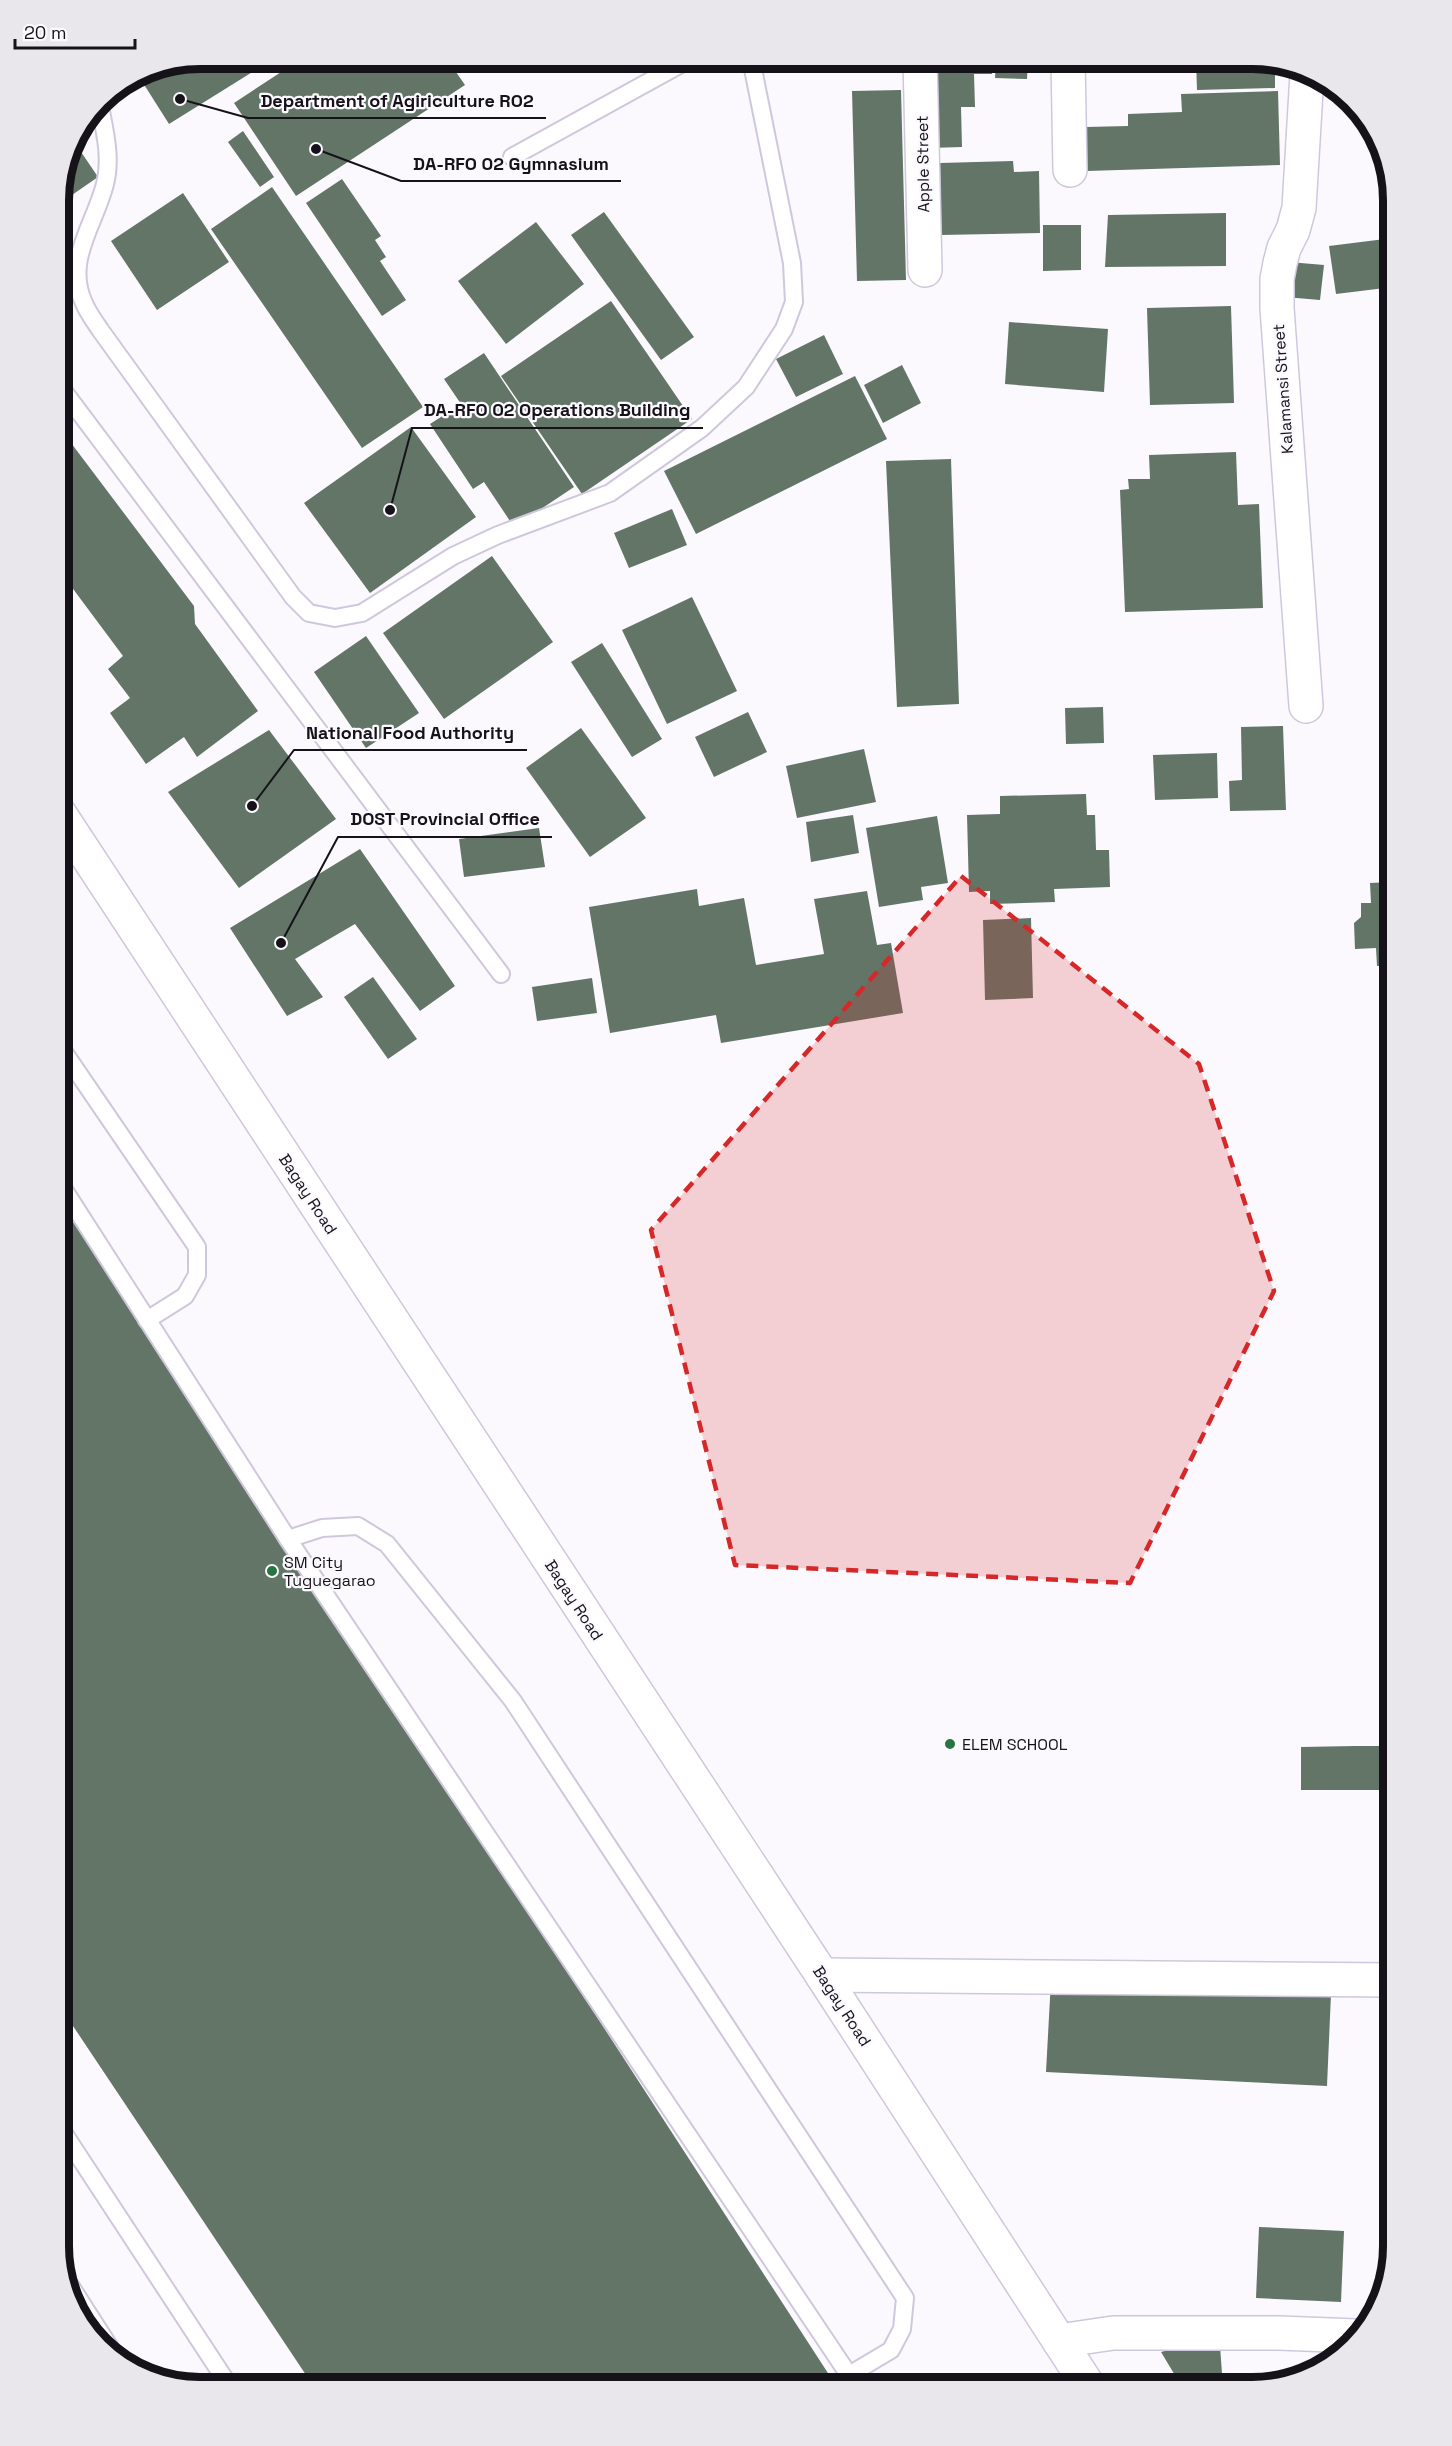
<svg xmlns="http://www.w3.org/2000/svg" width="1452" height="2446" font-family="'Space Grotesk',sans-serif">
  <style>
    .building { fill: #627567 }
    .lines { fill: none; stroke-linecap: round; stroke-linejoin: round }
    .service-casing { stroke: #cfc8dd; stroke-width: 20 }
    .minor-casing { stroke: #cfc8dd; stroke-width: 36 }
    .tertiary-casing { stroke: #cfc8dd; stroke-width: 36 }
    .service { stroke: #fff; stroke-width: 16 }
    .minor { stroke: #fff; stroke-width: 33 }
    .tertiary { stroke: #fff; stroke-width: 33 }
    .marked { fill: #d62828; fill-opacity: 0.2; stroke: #d62828; stroke-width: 4.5; stroke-dasharray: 12 8; stroke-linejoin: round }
    .poi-dot { fill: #287544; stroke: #fbf9fe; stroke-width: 2 }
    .labels { text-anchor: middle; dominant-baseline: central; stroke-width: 4.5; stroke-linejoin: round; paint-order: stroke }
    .street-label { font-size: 16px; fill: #15121a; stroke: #fbf9fe }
    .poi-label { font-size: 16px; fill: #15121a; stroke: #fbf9fe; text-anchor: start }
    .rim { fill: none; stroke: #15121a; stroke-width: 8 }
    .leader { fill: none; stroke: #15121a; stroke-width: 2 }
    .callout-dot { fill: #15121a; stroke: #fbf9fe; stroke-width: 2 }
    .callout-label { font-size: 18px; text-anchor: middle; font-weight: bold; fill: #15121a; stroke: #fbf9fe; stroke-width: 4.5; stroke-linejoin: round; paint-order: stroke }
  </style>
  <rect width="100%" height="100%" fill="#fbf9fe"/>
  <g class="building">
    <polygon points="200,59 273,59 169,124 138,75 146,69"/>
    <polygon points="301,59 447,59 465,85 296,196 234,103"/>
    <polygon points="934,59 992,59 992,74 974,74 975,107 961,107 962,147 929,148"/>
    <polygon points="996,59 1028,59 1027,79 995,78"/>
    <polygon points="1076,59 1181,59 1182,70 1077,73"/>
    <polygon points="1196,59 1261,59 1275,63 1275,88 1197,90"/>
    <polygon points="901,90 906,280 857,281 852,91"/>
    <polygon points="1278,91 1280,165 1087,171 1086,127 1128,126 1128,114 1182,112 1181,94"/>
    <polygon points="243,131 274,177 260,187 228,142"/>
    <polygon points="73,140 98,177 59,204 59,191 69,146"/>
    <polygon points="1013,161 1014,172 1039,171 1040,233 941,235 940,163"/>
    <polygon points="342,179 381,236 375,240 386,257 380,261 406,300 382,316 306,203"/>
    <polygon points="272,187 423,407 362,448 211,229"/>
    <polygon points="183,193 229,262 157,310 111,241"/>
    <polygon points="604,212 694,337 661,360 571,235"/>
    <polygon points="1226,213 1226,266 1105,267 1108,215"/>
    <polygon points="536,222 584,284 506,344 458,281"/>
    <polygon points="1043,225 1081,225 1081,270 1043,271"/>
    <polygon points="1393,238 1393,287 1336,294 1329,246"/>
    <polygon points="1289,262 1324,265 1320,300 1285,297"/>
    <polygon points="611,301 692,419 582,494 501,376"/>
    <polygon points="1231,306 1234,403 1150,405 1147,308"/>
    <polygon points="1009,322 1108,329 1104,392 1005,384"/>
    <polygon points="824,335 843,374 796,397 776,359"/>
    <polygon points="484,353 574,487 514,527 484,482 473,489 430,424 461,404 444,379"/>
    <polygon points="902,365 921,403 883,423 864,385"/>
    <polygon points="855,376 887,439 696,534 664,471"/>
    <polygon points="59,427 194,606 195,624 258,711 197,757 184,737 146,764 110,713 130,698 108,669 123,656 59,570"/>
    <polygon points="411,427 476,517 370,593 304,503"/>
    <polygon points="1236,452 1238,505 1259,504 1263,608 1125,612 1120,490 1129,489 1128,479 1150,479 1149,455"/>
    <polygon points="951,459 959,704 897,707 886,461"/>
    <polygon points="672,509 687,545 629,568 614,533"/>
    <polygon points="492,556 553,642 444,719 383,633"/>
    <polygon points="692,597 737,691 667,724 622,630"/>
    <polygon points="366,636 419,713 366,748 314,672"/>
    <polygon points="602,643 662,739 632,757 571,662"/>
    <polygon points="1103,707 1104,743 1066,744 1065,708"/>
    <polygon points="748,712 767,752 714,777 695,737"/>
    <polygon points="1283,726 1286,810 1230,811 1229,781 1242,780 1241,727"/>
    <polygon points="581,728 646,818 590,857 526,768"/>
    <polygon points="269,730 336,819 239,888 168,792"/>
    <polygon points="864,749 876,802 797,818 786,766"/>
    <polygon points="1217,753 1218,798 1155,800 1153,755"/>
    <polygon points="1086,794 1087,815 1095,815 1096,850 1109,850 1110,887 1054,889 1055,902 990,904 990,891 969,892 967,815 1000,814 1000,796"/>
    <polygon points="853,815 859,853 811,862 806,822"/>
    <polygon points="937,816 948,883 921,887 923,900 879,907 866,828"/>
    <polygon points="539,828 545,867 464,877 459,839"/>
    <polygon points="360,849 455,986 420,1011 355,924 295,959 323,997 287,1016 230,928"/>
    <polygon points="1393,882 1393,965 1377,966 1376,948 1355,949 1354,923 1361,917 1361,903 1371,903 1370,883"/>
    <polygon points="697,889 699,906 744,898 756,965 824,954 814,899 867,891 877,945 891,943 903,1013 721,1043 716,1015 610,1033 589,907"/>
    <polygon points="1031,918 1033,998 985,1000 983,920"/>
    <polygon points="373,977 417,1039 388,1059 344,997"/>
    <polygon points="592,978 597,1013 537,1021 532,987"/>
    <polygon points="59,1188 837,2387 314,2387 59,2005"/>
    <polygon points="1355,1746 1393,1746 1393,1790 1301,1790 1301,1747"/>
    <polygon points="1051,1980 1331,1994 1327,2086 1046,2072"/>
    <polygon points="1259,2227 1344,2231 1341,2302 1256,2298"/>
    <polygon points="1381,2243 1393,2243 1381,2286"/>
    <polygon points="1220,2346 1223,2387 1182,2387 1161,2352 1173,2349"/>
  </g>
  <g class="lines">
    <defs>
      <g id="service">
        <path d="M99,101C104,128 112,157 105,184C95,224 64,261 84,303C88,313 95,322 101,331L293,597L309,613L335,618L362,613L453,556L498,535L610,493L702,428L746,387L784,329L794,302L792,263L751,59"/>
        <polyline points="512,157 690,59"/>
        <polyline points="59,385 501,974"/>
        <polyline points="59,1045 197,1247 197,1275 185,1296 147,1320"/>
        <polyline points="59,1182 288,1539 857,2387"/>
        <polyline points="288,1539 322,1528 358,1526 387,1544 513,1701 905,2298 902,2329 891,2350 849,2375"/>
        <polyline points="59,2126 230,2387"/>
        <polyline points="66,2279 116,2357"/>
      </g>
      <g id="minor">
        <polyline points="920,59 925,270"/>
        <polyline points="1068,59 1070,170"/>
        <polyline points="1306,706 1277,308 1277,279 1280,263 1284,248 1293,230 1299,208 1307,74"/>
        <polyline points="822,1975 1393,1980"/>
        <polyline points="1059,2341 1113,2333 1279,2333 1356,2336"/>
      </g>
      <polyline id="tertiary" points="59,813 822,1975 1089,2387"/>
    </defs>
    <use href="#service" class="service-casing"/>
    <use href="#minor" class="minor-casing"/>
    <use href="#tertiary" class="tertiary-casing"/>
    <use href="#service" class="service"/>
    <use href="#minor" class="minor"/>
    <use href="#tertiary" class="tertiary"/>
  </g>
  <path class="marked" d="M961,876L1199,1064L1274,1291L1130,1583L735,1565L651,1230Z"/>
  <g class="poi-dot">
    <circle cx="272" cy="1571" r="6"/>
    <circle cx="950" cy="1744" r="6"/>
  </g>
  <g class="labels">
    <g class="street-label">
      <text transform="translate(923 164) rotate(-91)">Apple Street</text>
      <text transform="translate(1283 389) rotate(-94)">Kalamansi Street</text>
      <text transform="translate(308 1194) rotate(57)">Bagay Road</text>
      <text transform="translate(574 1600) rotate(57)">Bagay Road</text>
      <text transform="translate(842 2006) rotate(57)">Bagay Road</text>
    </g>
    <g class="poi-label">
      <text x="284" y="1562">SM City<tspan x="284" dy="18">Tuguegarao</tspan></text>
      <text x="962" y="1744">ELEM SCHOOL</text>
    </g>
  </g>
  <path d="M0 0H1452V2446H0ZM200 69H1252A131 131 0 0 1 1383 200V2246A131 131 0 0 1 1252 2377H200A131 131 0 0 1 69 2246V200A131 131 0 0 1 200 69Z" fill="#e9e7ec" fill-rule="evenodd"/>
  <path class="rim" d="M200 69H1252A131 131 0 0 1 1383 200V2246A131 131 0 0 1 1252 2377H200A131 131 0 0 1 69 2246V200A131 131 0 0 1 200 69Z"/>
  <path class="leader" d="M180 99L248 118H546M316 149L401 181H621M390 510L412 428H703M252 806L294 750H527M281 943L338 837H552"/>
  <g class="callout-dot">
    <circle cx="180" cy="99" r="6"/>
    <circle cx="316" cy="149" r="6"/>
    <circle cx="390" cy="510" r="6"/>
    <circle cx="252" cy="806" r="6"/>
    <circle cx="281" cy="943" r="6"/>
  </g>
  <g class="callout-label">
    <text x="397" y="107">Department of Agiriculture RO2</text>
    <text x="511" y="170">DA-RFO 02 Gymnasium</text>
    <text x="557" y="416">DA-RFO 02 Operations Building</text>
    <text x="410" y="739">National Food Authority</text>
    <text x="445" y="825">DOST Provincial Office</text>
  </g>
  <path d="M15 39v9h120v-9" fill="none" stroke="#15121a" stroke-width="3"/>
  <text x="24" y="39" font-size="18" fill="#15121a" stroke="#fbf9fe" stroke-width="4.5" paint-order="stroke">20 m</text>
</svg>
